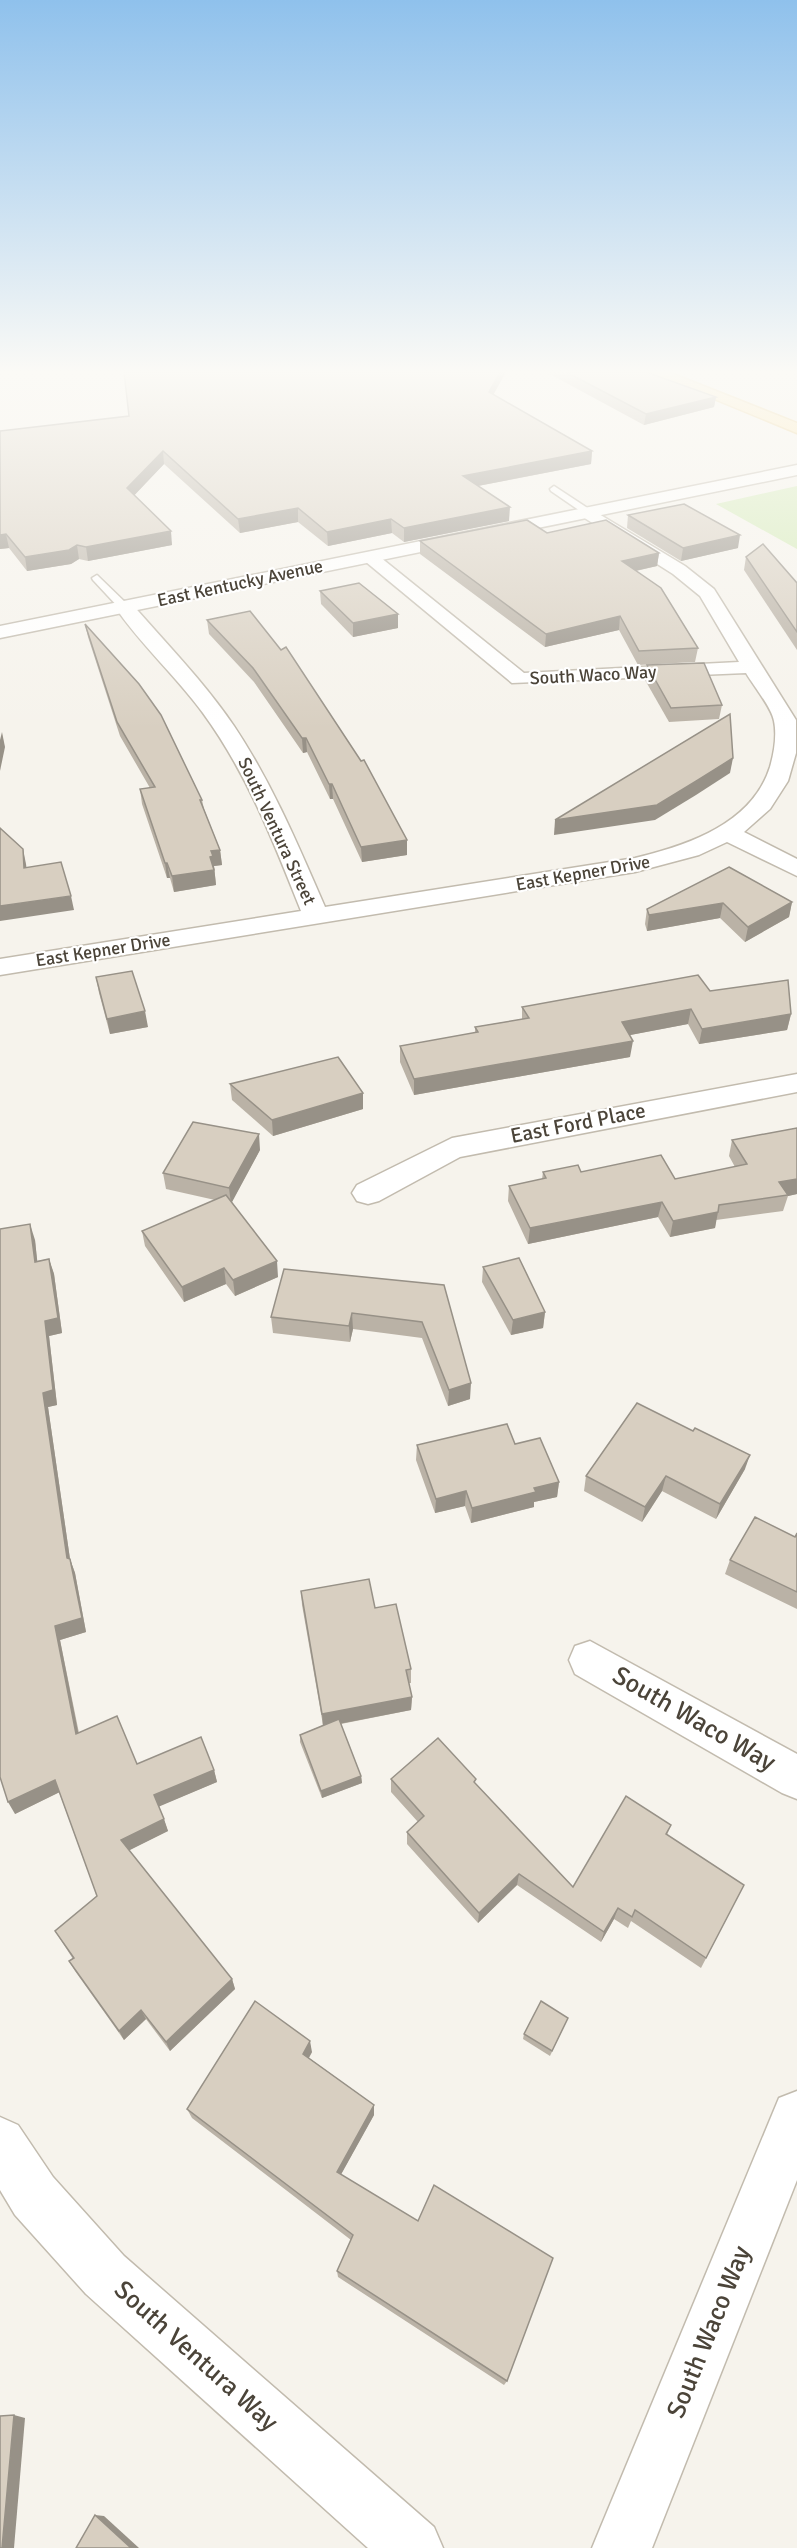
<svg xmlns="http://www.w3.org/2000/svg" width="797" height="2548" font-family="Signika,sans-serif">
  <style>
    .green { fill: #d2eab5 }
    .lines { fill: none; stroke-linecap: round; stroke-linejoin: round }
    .service-casing { stroke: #c2bbae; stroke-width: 3 }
    .minor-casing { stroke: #c2bbae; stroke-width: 3 }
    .tertiary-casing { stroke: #c2bbae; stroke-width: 3 }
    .primary-casing { stroke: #e6c16a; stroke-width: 3 }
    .service { fill: #fff; fill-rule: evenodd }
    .minor { fill: #fff; fill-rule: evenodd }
    .tertiary { fill: #fff; fill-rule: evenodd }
    .primary { fill: #ffe39c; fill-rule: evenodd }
    .wall { fill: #bab2a6 }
    .shaded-wall { fill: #979187 }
    .building { fill: #d8cfc1; stroke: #979187; stroke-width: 1.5 }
    .labels { text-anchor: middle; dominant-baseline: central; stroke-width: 4.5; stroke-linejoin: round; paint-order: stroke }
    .far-street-label { font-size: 18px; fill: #4b4439; stroke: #fff }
    .street-label { font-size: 21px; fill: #4b4439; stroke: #fff }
    .near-street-label { font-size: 26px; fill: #4b4439; stroke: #fff }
  </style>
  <rect width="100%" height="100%" fill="#f6f3ec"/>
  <polygon class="green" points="797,486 797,549 716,504"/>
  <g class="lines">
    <defs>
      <g id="service">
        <polygon points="554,486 592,511 592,515 586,515 551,491 550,489"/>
        <polygon points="97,575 128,605 128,609 120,609 93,580 92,578"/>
      </g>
      <g id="minor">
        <path d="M589,508L685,566L714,589L796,720V753L788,781L770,809L744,832L797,859V876L727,842L699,855L635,872L0,975V959L301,911C274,843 247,773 203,713C176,676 141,645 115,607L124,601L131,603C166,643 204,682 234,726C272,783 298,845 325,907L635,858C688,845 752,824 770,767C774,753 777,735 774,721C772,708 753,685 746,673L512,683L360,557L369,552L375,553L524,673L739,662L700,596L673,574L583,517L581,513Z"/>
        <polygon points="797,1074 797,1092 460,1157 379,1201 368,1204 357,1201 352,1193 357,1185 452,1138"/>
        <polygon points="590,1641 797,1754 797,1799 782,1793 575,1674 569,1660 575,1646"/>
        <polygon points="797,2091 797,2180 652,2548 592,2548 779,2098"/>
        <polygon points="0,2117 18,2125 53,2177 124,2256 434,2527 443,2548 368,2548 86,2294 15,2215 0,2190"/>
      </g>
      <polygon id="tertiary" points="797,465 797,475 0,638 0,626"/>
      <polygon id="primary" points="649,372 668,372 797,423 797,433"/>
    </defs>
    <use href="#service" class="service-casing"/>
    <use href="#minor" class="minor-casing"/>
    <use href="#tertiary" class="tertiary-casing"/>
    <use href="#primary" class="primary-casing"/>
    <use href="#service" class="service"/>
    <use href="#minor" class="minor"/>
    <use href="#tertiary" class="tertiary"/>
    <use href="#primary" class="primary"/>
  </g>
  <g class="wall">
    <polygon points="124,372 506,372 493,395 592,451 591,464 478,486 509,521 404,542 392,533 328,546 298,522 240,533 164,464 134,495 172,545 88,561 79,559 71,564 27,571 9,548 0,549 0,431 129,416"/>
    <polygon points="546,372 646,372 716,397 714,407 644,425"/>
    <polygon points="628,515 738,548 681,561 627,528"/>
    <polygon points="547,533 659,553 657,566 636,571 698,648 695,662 638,665 619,630 545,647 420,554 420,541"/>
    <polygon points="746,557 797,583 797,650 744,570"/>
    <polygon points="320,591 398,628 353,637 321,604"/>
    <polygon points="250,611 407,855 362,862 333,799 330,799 307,752 303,753 254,682 209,634 207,620"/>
    <polygon points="85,624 202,800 204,809 220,850 222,865 214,866 216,885 174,892 170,878 167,878 142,804 140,789 150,788 120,736 88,637"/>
    <polygon points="647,665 722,705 719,719 669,722 645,680"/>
    <polygon points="729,867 792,902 789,917 745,942 720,918 647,931 645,924 647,909"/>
    <polygon points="96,977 148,1027 110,1034 99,993"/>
    <polygon points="710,991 791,1014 787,1030 699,1044 688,1024 630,1035 630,1057 414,1095 400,1062 400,1046 475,1033 475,1027 522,1019 522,1007"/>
    <polygon points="230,1084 363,1093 363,1109 273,1136 232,1100"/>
    <polygon points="797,1128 797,1194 788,1196 783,1211 716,1220 715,1228 670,1237 658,1217 528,1244 508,1201 509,1186 542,1179 543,1172 581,1172 675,1179 735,1167 729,1156 732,1140"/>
    <polygon points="260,1150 231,1203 278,1277 235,1296 226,1284 184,1302 145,1246 142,1231 215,1200 166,1189 163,1173"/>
    <polygon points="0,1229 35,1240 37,1261 49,1259 54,1274 62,1333 49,1336 57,1405 48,1407 70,1559 75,1573 86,1632 60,1640 79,1733 137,1764 214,1770 217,1782 159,1806 168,1831 129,1850 232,1979 235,1989 170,2051 146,2019 124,2040 75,1971 69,1961 73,1959 55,1931 97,1896 59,1792 15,1814"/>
    <polygon points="483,1267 545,1312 543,1328 511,1335 482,1282"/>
    <polygon points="444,1285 470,1399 448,1406 422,1338 353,1329 350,1342 273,1333 271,1317"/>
    <polygon points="515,1444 559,1482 557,1497 534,1502 534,1507 471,1523 465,1506 435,1513 416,1460 417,1445"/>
    <polygon points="745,1469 716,1519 662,1491 642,1522 584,1491 586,1476"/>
    <polygon points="797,1533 797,1609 725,1574 730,1560 795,1537"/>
    <polygon points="301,1591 375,1608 411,1669 411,1683 409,1683 412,1697 411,1710 341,1724 361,1776 362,1783 322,1798 300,1742 300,1735 323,1725 302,1605"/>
    <polygon points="391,1779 476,1784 573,1887 671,1825 667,1835 744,1885 701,1968 631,1921 628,1928 614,1919 601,1942 517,1885 478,1923 407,1844 407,1832 418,1822 391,1792"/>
    <polygon points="568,2018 550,2056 523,2039 524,2034"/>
    <polygon points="312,2052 309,2058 374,2105 374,2115 341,2174 507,2381 504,2385 338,2277 337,2271 351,2240 192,2118 187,2109"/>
  </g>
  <g class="shaded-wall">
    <polygon points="500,372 506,372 488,404 489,392"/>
    <polygon points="716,397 714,407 644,425 646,414"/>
    <polygon points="163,451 164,464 129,501 127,488"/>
    <polygon points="592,451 591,464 462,489 463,476"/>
    <polygon points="510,507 509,521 404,542 404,528"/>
    <polygon points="298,508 298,522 240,533 238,519"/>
    <polygon points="391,519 392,533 328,546 327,532"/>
    <polygon points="171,531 172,545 88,561 86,547"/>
    <polygon points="6,534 9,548 0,549 0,535"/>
    <polygon points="740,535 738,548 681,561 683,548"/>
    <polygon points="77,545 79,559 71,564 27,571 25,557"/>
    <polygon points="659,553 657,566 621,574 622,561"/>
    <polygon points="398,614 398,628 353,637 353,623"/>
    <polygon points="620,616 619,630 545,647 546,634"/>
    <polygon points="2,732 5,747 0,771 0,740"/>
    <polygon points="302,738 306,738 307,752 303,753"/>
    <polygon points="733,758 730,773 696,795 655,820 554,835 555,820"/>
    <polygon points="329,784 332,784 333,799 330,799"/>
    <polygon points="407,840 407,855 362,862 361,847"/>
    <polygon points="23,849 26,864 28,882 24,868"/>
    <polygon points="220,850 222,865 214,866 216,885 174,892 172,876 211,851"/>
    <polygon points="165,863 167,863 170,878 167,878"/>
    <polygon points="71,896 74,910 0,921 0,906"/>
    <polygon points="792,902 789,917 745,942 748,927"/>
    <polygon points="723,903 720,918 647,931 649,915"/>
    <polygon points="691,1009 688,1024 620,1037 622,1022"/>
    <polygon points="145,1011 148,1027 110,1034 107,1019"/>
    <polygon points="791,1014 787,1030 699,1044 702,1029"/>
    <polygon points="633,1041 630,1057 414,1095 414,1079"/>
    <polygon points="363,1093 363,1109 273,1136 272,1120"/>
    <polygon points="259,1134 260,1150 231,1204 229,1188"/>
    <polygon points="797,1179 797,1194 788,1196 779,1182"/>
    <polygon points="662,1202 658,1217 528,1244 530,1228"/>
    <polygon points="718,1212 715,1228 670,1237 673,1221"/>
    <polygon points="30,1224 35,1240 39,1277 35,1262"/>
    <polygon points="49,1259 54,1274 62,1333 49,1336 57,1405 48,1407 70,1559 75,1573 86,1632 60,1640 81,1747 76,1734 55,1626 67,1558 43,1393 45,1321"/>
    <polygon points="277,1261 278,1277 235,1296 233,1280"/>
    <polygon points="224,1268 226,1284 184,1302 182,1287"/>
    <polygon points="545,1312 543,1328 511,1335 513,1320"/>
    <polygon points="352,1313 353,1329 350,1342 349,1326"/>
    <polygon points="471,1383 470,1399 448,1406 449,1390"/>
    <polygon points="750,1455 745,1469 716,1519 720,1504"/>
    <polygon points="666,1476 662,1491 642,1522 645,1507"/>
    <polygon points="559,1482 557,1497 534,1502 534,1507 471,1523 472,1508 534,1488"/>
    <polygon points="466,1491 465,1506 435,1513 436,1499"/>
    <polygon points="412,1697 411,1710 323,1727 322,1714"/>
    <polygon points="214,1770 217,1782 158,1807 154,1795"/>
    <polygon points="361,1776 362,1783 322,1798 321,1791"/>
    <polygon points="55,1780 60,1792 15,1814 8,1802"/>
    <polygon points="164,1819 168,1831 126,1852 121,1840"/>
    <polygon points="519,1874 517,1885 478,1923 479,1913"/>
    <polygon points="618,1908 614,1919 601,1942 604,1932"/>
    <polygon points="232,1979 235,1989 170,2051 166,2042"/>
    <polygon points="141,2010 146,2019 124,2040 119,2031"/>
    <polygon points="310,2041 312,2052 305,2064 303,2054"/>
    <polygon points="374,2105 374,2115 338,2180 337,2172"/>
    <polygon points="14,2415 25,2418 14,2548 2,2548"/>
    <polygon points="95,2515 104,2516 139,2548 131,2548"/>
  </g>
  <g class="building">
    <polygon points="124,372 500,372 489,392 592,451 463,476 510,507 404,528 391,519 327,532 298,508 238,519 163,451 127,488 171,531 86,547 77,545 69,550 25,557 6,534 0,535 0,431 129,416"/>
    <polygon points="566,372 646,372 716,397 646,414"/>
    <polygon points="684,504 740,535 683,548 628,515"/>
    <polygon points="527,520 547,533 606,520 659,553 622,561 661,588 698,648 639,651 620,616 546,634 420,541"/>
    <polygon points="763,544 797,583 797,632 746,557"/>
    <polygon points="359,583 398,614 353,623 320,591"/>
    <polygon points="250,611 281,650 286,647 361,761 364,760 407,840 361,847 332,784 329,784 306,738 302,738 253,668 207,620"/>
    <polygon points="85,624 139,684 161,715 202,800 200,800 220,850 211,851 213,856 210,857 214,870 172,876 167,863 165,863 140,789 155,787 117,722"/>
    <polygon points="704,663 722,705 671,708 647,665"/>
    <polygon points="730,714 733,758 698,780 657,805 555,820"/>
    <polygon points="0,828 23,849 24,868 61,862 71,896 0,906"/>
    <polygon points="729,867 792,902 748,927 723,903 649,915 647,909"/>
    <polygon points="132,971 145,1011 107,1019 96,977"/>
    <polygon points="698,975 710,991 788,980 791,1014 702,1029 691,1009 622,1022 633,1041 414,1079 400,1046 478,1032 475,1027 529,1018 522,1007"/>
    <polygon points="338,1057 363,1093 272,1120 230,1084"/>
    <polygon points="193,1122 259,1134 229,1188 163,1173"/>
    <polygon points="797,1128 797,1179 779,1182 788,1195 719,1205 718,1212 673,1221 662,1202 530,1228 509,1186 546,1178 543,1172 578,1165 581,1172 661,1155 675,1179 747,1164 732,1140"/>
    <polygon points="226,1195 277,1261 233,1280 224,1268 182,1287 142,1231"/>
    <polygon points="30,1224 35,1262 49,1259 58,1318 45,1321 53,1390 43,1393 67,1558 70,1559 82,1618 55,1626 76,1734 117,1716 137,1764 201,1737 214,1770 154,1795 164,1819 121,1840 232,1979 166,2042 141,2010 119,2031 69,1961 74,1958 55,1931 97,1896 55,1780 8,1802 0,1777 0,1229"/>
    <polygon points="519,1258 545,1312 513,1320 483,1267"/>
    <polygon points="284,1269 444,1285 471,1383 449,1390 422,1322 352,1313 349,1326 271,1317"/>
    <polygon points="637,1403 693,1431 695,1428 750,1455 720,1504 666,1476 645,1507 586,1476"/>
    <polygon points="507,1424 515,1444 540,1438 559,1482 534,1488 536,1492 472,1508 466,1491 436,1499 417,1445"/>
    <polygon points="755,1517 795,1537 797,1533 797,1592 730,1560"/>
    <polygon points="369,1579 375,1608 396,1604 411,1669 406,1670 412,1697 322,1714 301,1591"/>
    <polygon points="339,1719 361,1776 321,1791 300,1735"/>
    <polygon points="438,1738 476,1779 474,1782 573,1887 626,1796 671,1825 666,1834 744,1885 706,1958 635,1910 632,1917 618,1908 604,1932 519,1874 479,1913 407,1832 424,1816 391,1779"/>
    <polygon points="255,2001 310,2041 303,2054 374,2105 337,2172 418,2221 434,2185 553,2258 507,2381 337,2271 353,2235 187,2109"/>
    <polygon points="541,2001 568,2018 552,2051 524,2034"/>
    <polygon points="14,2415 2,2548 0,2548 0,2416"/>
    <polygon points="95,2515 131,2548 76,2548"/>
  </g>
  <linearGradient id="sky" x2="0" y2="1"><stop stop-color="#8fc1ec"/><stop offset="0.51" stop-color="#fbfaf6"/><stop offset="1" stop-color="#fbfaf6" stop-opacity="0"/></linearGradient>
  <rect width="797" height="729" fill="url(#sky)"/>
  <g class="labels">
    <g class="far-street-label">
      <text transform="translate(240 583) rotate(-12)">East Kentucky Avenue</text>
      <text transform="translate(593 675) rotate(-3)">South Waco Way</text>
      <text transform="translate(277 831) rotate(65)">South Ventura Street</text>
      <text transform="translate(583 873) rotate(-10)">East Kepner Drive</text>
      <text transform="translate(103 950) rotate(-9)">East Kepner Drive</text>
    </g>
    <g class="street-label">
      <text transform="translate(578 1123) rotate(-11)">East Ford Place</text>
    </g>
    <g class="near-street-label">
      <text transform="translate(694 1719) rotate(30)">South Waco Way</text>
      <text transform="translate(709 2332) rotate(-68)">South Waco Way</text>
      <text transform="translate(196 2356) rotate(42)">South Ventura Way</text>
    </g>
  </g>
</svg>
